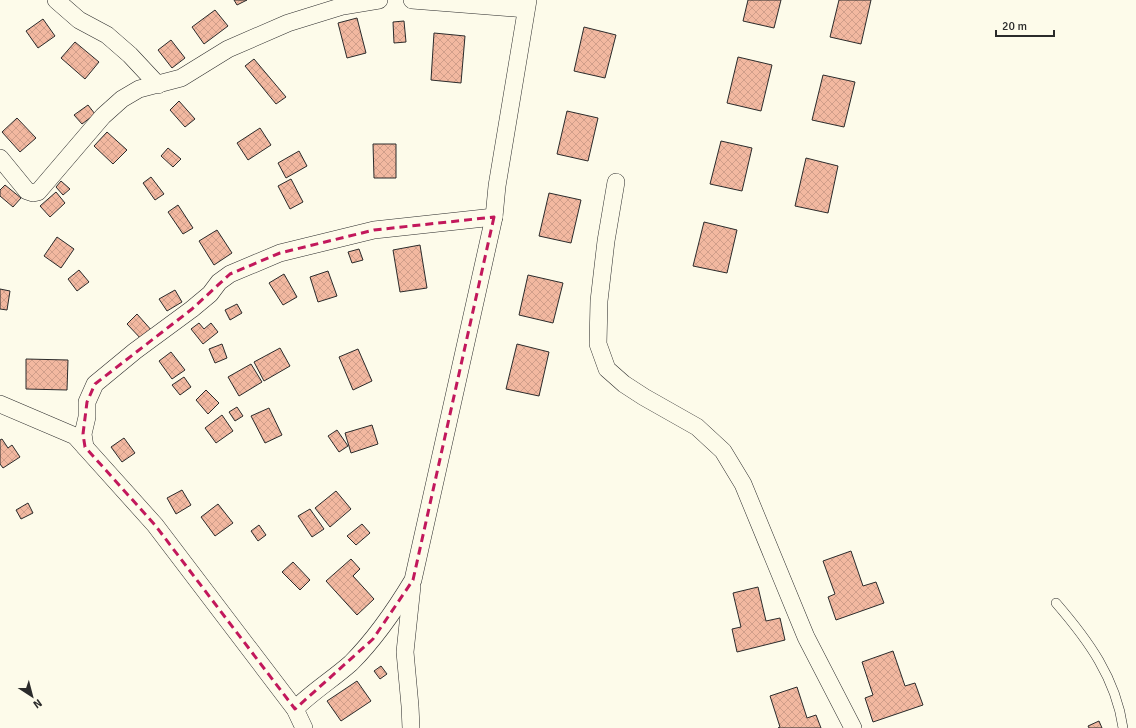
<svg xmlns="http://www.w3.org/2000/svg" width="1136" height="728" font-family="Signika,sans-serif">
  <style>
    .building { fill: url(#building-cross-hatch); stroke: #2b2b2b }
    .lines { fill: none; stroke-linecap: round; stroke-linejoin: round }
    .service-casing { stroke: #2b2b2b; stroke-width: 10 }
    .minor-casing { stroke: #2b2b2b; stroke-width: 18 }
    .service { stroke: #fdfbea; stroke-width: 9 }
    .minor { stroke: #fdfbea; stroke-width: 17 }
    .marked { fill: none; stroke: #c2185b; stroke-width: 3; stroke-dasharray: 8 5; stroke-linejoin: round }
  </style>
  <defs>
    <pattern id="building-cross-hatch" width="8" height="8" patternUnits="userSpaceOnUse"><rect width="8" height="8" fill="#f2b8a0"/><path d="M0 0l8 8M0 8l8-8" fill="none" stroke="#d09e8a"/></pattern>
  </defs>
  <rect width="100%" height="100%" fill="#fdfbea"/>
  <g class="building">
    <polygon points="234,0 247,0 237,5"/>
    <polygon points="748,0 781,0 774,28 743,21"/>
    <polygon points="839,0 871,0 861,44 830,37"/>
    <polygon points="215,10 228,26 204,44 192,27"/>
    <polygon points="357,18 366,53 347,58 338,23"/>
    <polygon points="43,19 55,36 38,48 26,31"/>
    <polygon points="404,21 406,42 394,43 393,22"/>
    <polygon points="584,27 616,35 605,78 574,71"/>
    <polygon points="434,33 465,36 461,83 431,80"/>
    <polygon points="171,40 185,58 172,68 158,50"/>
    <polygon points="75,42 99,62 85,79 61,58"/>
    <polygon points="738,57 772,65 761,111 727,103"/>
    <polygon points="254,59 286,97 276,104 245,66"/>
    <polygon points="823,75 855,82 844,127 812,120"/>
    <polygon points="179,101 195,119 185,127 170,110"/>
    <polygon points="88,105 95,114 82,124 74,115"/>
    <polygon points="567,111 598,118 588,161 557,154"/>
    <polygon points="17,118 36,138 20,152 2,132"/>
    <polygon points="260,128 271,145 248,160 237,143"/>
    <polygon points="107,132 127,150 113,164 94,146"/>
    <polygon points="721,141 752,148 742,191 710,184"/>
    <polygon points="373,144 396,144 396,178 374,178"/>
    <polygon points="168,148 181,159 173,167 161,156"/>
    <polygon points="299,151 307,166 286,178 278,163"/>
    <polygon points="806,158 838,166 828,213 795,206"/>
    <polygon points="151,177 164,194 155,200 143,183"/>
    <polygon points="291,179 303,202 290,209 278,186"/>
    <polygon points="61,181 70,189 63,195 56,187"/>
    <polygon points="5,185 21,198 13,207 0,196 0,190"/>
    <polygon points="56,192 65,203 50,217 40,206"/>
    <polygon points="549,193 581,200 571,243 539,236"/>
    <polygon points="178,205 193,228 183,234 168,212"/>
    <polygon points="704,222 737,230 727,273 693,266"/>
    <polygon points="217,230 232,253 214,265 199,241"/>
    <polygon points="57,237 74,249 61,268 44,256"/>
    <polygon points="420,245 427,288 400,292 393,250"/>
    <polygon points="359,249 363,260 352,263 348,252"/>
    <polygon points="79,270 89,282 77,291 68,279"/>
    <polygon points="328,271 337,296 318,302 310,277"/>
    <polygon points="284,274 297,297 283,305 269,283"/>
    <polygon points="528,275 563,283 553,323 519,315"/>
    <polygon points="0,289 10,291 7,310 0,309"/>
    <polygon points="175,290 182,302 167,311 159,299"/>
    <polygon points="237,304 242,313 230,320 225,310"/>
    <polygon points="137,314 153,332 143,341 127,324"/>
    <polygon points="199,323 204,329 211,323 218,332 203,344 191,329"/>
    <polygon points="222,344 227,358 215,363 209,349"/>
    <polygon points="517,344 549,352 539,396 506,389"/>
    <polygon points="280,348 290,366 264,381 254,362"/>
    <polygon points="358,349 372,381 353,390 339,357"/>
    <polygon points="171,352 185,370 172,379 159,361"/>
    <polygon points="26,359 68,360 67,390 26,389"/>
    <polygon points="251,364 262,382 239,396 228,377"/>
    <polygon points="184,377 191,387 180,395 172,385"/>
    <polygon points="206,390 219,403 208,414 196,400"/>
    <polygon points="237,407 243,416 235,421 229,412"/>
    <polygon points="269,408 282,435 265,443 251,416"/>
    <polygon points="222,415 233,431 216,443 205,428"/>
    <polygon points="372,425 378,444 351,453 345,433"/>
    <polygon points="337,430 348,446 339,452 328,436"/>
    <polygon points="124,438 135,453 122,462 111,447"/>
    <polygon points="2,439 8,448 12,445 20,457 3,468 0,464 0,440"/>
    <polygon points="182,490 191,505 176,514 167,498"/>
    <polygon points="336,491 351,509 330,527 315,508"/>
    <polygon points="28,503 33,513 21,519 16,510"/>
    <polygon points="218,504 233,523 215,536 201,517"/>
    <polygon points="310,509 324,529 312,537 298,516"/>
    <polygon points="362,524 370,533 356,545 347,536"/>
    <polygon points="259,525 266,535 258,541 251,531"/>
    <polygon points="851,551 863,586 876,582 884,603 836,620 828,597 835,594 823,561"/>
    <polygon points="351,559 360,569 353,576 374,599 357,615 326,581"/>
    <polygon points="293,562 310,580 300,590 282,572"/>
    <polygon points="758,587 766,621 780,618 785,640 737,652 732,629 741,627 733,593"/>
    <polygon points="893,651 905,686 915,683 923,705 873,722 865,698 873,695 862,662"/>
    <polygon points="381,666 387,674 380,679 374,671"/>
    <polygon points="357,681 371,701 341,721 327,701"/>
    <polygon points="797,687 807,718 816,715 821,728 778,728 780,727 770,696"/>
    <polygon points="1099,721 1102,728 1089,728 1088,726"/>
  </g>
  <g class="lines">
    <defs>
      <path id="service" d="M1056,603C1088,640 1116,678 1123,728"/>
      <g id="minor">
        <polyline points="56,0 79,20 107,35 130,55 158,85"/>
        <polyline points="412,0 526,9"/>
        <polyline points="0,158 27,191 33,193 38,192 103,116 122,99 139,89 181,78 228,49 288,23 343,6 379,0"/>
        <polyline points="616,182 606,241 599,301 598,344 607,369 624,384 644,397 697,427 723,451 743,484 806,637 853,728"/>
        <polyline points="0,404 75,436 155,525 295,709 304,728"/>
        <polyline points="85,447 83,434 87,417 87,402 95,384 135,351 192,309 210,294 219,282 230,274 280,253 374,230 494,217"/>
        <path d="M295,709C312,692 333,679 351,663C376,638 395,610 413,580L494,217L497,186L528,0"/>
        <polyline points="411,728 410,706 405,652 412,586"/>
      </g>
    </defs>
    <use href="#service" class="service-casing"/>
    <use href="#minor" class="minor-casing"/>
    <use href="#service" class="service"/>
    <use href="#minor" class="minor"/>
  </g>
  <path class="marked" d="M494,217L413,580L373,639L295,709L155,525L85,447L83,434L87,402L95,384L192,309L230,274L280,253L374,230Z"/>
  <g transform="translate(32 696) rotate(144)" stroke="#fdfbea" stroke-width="3" paint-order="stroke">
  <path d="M0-3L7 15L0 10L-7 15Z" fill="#2b2b2b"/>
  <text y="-6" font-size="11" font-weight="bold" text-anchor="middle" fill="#2b2b2b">N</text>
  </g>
  <path d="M996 30v6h58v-6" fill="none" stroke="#2b2b2b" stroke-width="2"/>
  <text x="1002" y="30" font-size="12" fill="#2b2b2b" stroke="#fdfbea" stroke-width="3" paint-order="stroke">20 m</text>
</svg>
